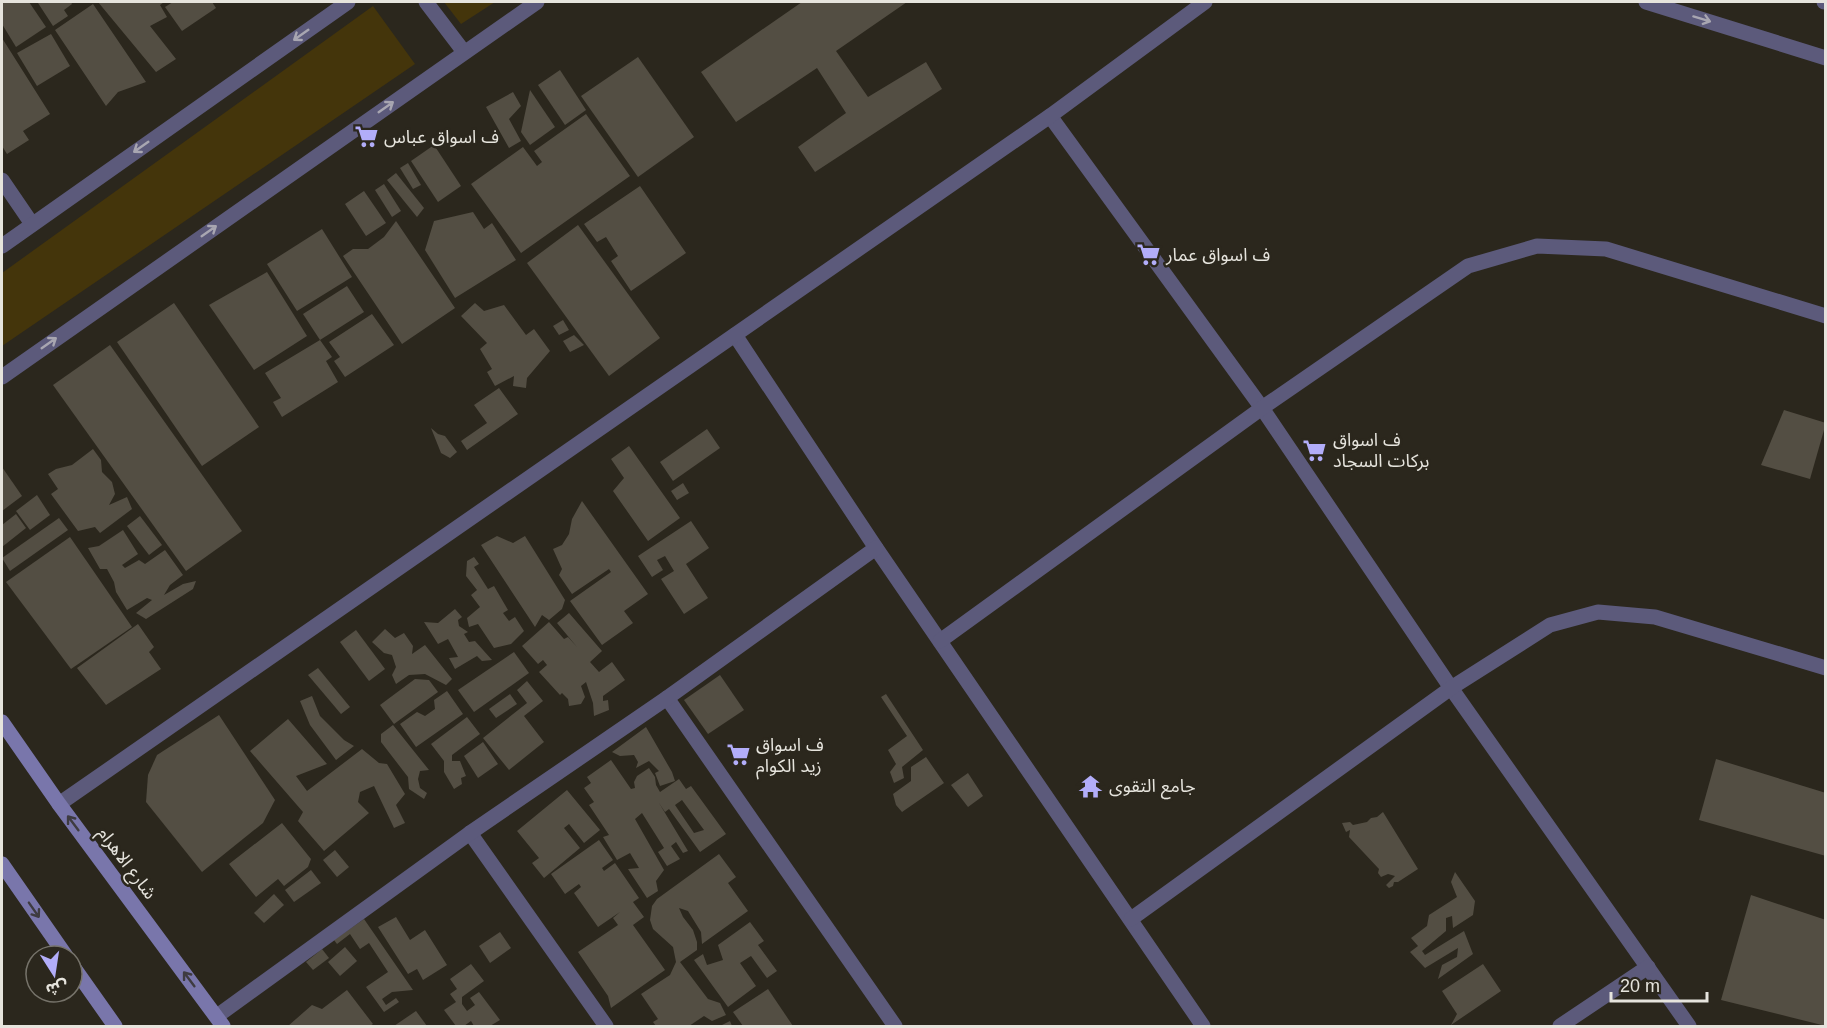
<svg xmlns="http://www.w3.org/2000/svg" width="1827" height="1028" font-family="Helvetica,'Noto Sans Arabic',sans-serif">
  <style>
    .green { fill: #44350b }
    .building { fill: #534e43; fill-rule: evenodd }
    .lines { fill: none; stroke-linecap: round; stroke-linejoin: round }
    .street { stroke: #5c5a7b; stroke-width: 15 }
    .secondary { stroke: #7976ab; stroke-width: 15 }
    .oneway { stroke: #a8a6b1 }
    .oneway2 { stroke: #3e3b40 }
    .labels { text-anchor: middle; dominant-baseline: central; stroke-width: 5; stroke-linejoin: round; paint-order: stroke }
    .poi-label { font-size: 18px; fill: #e6e4dd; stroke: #2b271d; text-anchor: start }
    .street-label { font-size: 18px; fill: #e6e4dd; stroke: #2b271d }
  </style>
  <rect width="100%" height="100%" fill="#2b271d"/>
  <g class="green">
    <polygon points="444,2 495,2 461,24"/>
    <polygon points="373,6 415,64 2,346 2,273"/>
  </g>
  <g class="building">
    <polygon points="2,2 29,2 46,27 16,47 2,24"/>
    <polygon points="40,2 71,2 72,4 64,10 68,16 53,26 38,3"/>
    <polygon points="98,2 164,2 160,5 167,17 150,26 176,59 156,72"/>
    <polygon points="173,2 212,2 216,8 182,31 165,7"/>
    <polygon points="802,2 907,2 836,51 868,97 926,62 942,89 815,172 798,147 846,113 817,68 736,122 701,72"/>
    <polygon points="93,4 146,82 118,92 106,106 55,30"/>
    <polygon points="51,34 70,66 37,86 17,53"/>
    <polygon points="2,38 50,114 23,131 29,140 7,154 2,146"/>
    <polygon points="638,57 694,137 638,177 581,96"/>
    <polygon points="560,70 586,110 565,125 538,85"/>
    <polygon points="530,90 555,127 530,145 521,132"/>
    <polygon points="513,92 521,106 509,119 521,141 509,148 486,107"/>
    <polygon points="586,114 630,176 521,253 471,184 523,147 537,166 542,162 534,151"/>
    <polygon points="434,145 461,186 438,202 411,161"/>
    <polygon points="408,163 421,185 413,189 400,168"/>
    <polygon points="396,173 424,208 417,217 387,180"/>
    <polygon points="384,184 401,211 392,217 375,190"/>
    <polygon points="640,186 686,253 631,291 611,261 618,256 606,237 597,242 584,224"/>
    <polygon points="364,191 386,223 366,236 345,204"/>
    <polygon points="473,212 484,229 492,223 516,260 455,298 425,250 434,221"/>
    <polygon points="396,221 455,308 402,344 343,256 353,249 368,249 384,237"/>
    <polygon points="578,225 660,338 609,376 527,263"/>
    <polygon points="322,229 352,277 297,311 267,264"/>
    <polygon points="267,272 307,336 254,370 209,305"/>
    <polygon points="347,286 364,312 320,340 303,314"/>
    <polygon points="174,303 259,427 202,466 117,342"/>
    <polygon points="475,303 484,311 504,305 526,335 534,329 550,351 527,378 526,388 513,386 514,376 495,386 487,372 492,369 480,349 487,343 461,316"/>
    <polygon points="372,314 394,345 345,377 334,361 340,357 329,342"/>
    <polygon points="563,320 569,330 559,335 553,326"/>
    <polygon points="574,335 584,345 570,352 563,341"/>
    <polygon points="320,340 332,357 326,361 338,382 282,417 273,402 281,398 265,373"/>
    <polygon points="110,345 242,531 186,571 53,385"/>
    <polygon points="499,388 518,414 467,450 461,441 487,423 474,405"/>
    <polygon points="1784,410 1826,423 1810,479 1761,465"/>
    <polygon points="431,428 438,434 445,436 457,452 450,458 441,453"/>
    <polygon points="707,429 720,448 673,481 660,462"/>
    <polygon points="629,446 680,518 648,541 613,491 624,478 611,459"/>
    <polygon points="93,449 101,460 102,472 112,482 115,494 109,505 127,497 132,509 100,533 95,527 78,531 51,494 58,489 48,474 56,469 72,465"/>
    <polygon points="2,467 22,496 2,511"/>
    <polygon points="683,483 689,493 677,500 671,491"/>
    <polygon points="37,495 50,515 30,530 16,511"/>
    <polygon points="582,501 648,594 624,611 633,623 602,645 570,601 611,572 609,569 572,594 559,575 562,569 553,549 562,545 569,534 572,519"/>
    <polygon points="16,514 26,528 2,547 2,525"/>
    <polygon points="140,516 162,545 149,555 127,526"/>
    <polygon points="59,518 68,530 10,571 2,558"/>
    <polygon points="691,521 709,548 686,564 708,598 684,614 661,579 674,571 665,556 657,560 663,570 652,577 638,556"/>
    <polygon points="123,530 138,554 122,565 125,568 139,560 145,564 165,550 183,575 170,585 164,595 183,584 196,581 193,589 146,619 136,613 152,600 147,598 127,610 116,592 114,582 107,569 100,569 88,548 99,546"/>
    <polygon points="497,536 513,543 525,536 565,600 562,609 549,620 542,615 535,627 481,545"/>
    <polygon points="70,537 132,627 71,669 6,582"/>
    <polygon points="474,557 479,564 474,567 488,589 494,586 508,610 503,613 509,621 515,617 524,631 511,644 494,648 478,624 469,627 467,618 480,607 471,595 477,590 466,576 467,561"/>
    <polygon points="455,609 462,617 458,620 459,626 468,632 464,634 469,642 475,641 492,660 482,661 477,656 455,669 449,658 458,657 448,639 438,644 424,622 438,623"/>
    <polygon points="569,613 602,651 590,662 599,672 612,662 625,680 603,696 603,701 608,700 609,710 594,716 593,703 586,682 581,686 585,697 581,704 569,706 568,699 562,693 560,695 539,672 547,665 543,660 538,664 522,646 549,622 564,639 568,637 577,647 557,623"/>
    <polygon points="138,624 154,647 149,652 161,669 106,705 77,668"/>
    <polygon points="385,629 395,638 404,633 413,646 412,654 425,645 452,679 446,685 425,674 409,675 396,684 392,675 396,667 392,655 384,653 372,642"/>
    <polygon points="356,630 385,669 369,681 340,642"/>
    <polygon points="514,652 529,673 474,712 458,690"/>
    <polygon points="318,668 350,707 341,714 308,675"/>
    <polygon points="720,675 744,710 708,734 684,700"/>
    <polygon points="415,679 429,680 438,692 394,724 380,705"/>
    <polygon points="527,681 543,701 524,716 544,742 509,770 483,738 527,703 517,690"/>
    <polygon points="447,691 463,714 416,747 400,724 417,712 425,716 435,709 434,700"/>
    <polygon points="510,694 517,704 496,718 489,709"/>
    <polygon points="886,694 923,750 902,767 904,778 894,783 890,772 896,764 888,750 907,736 881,697"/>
    <polygon points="312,696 320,716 344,740 354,746 336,760 310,725 300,701"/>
    <polygon points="219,715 275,800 263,823 202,872 146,802 148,775 157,755"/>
    <polygon points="467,717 480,734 452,755 452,761 460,761 466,776 461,778 462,784 454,789 444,772 444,761 431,744"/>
    <polygon points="288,719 327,764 296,776 307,791 362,749 379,763 387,764 405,794 396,805 405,823 394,828 374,786 360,792 358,802 369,813 324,851 298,821 303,812 250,751"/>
    <polygon points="393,725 429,770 420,771 418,779 420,788 427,793 424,799 409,789 408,777 381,742 381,734"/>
    <polygon points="646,727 672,772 675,781 660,786 655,773 659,771 649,761 636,768 638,762 634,755 620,756 612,752"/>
    <polygon points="483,742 498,764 478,778 464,756"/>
    <polygon points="926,757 944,783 902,812 896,805 893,794 911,781 911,767"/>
    <polygon points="1716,759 1826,793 1826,856 1699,820"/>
    <path d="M611,760L631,789L635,788L634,782L637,776L649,768L655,777L656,785L660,792L679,779L686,789L691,786L726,834L700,852L669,809L665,812L659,803L688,851L683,853L676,842L671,846L680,859L667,866L658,852L664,848L642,813L635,819L664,870L656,881L658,891L647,898L628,869L639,868L630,853L617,860L603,837L609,835L589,805L594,802L584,788L591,783L587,777ZM682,800L704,830L694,833L675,805Z"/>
    <polygon points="968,773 983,796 968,807 951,785"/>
    <polygon points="567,790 600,830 584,843 569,824 564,828 580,848 544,878 532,863 539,858 517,831"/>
    <polygon points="1383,812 1418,869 1398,882 1394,882 1393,886 1389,888 1386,885 1395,876 1388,874 1381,877 1378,873 1379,869 1349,837 1350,830 1346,832 1342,823 1350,822 1353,825 1367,822 1371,818 1377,817"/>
    <polygon points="282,823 311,859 308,867 284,886 278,879 256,897 229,864"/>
    <polygon points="599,840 613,860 602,868 604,871 615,863 639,898 633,902 644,917 633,925 665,970 611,1008 608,996 578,952 618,925 613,918 620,912 598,927 574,893 581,887 579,884 565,894 551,874"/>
    <polygon points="335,850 349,867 337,877 323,860"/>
    <polygon points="719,854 736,877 728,883 748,911 702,944 701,932 688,911 679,908 683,917 693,930 697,942 697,950 680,962 708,999 720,1003 726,1015 712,1021 704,1016 689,1026 656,1026 653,1022 658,1019 641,994 670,975 676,962 673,947 653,929 650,920 652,906 657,899"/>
    <polygon points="311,870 321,883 294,902 285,890"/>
    <polygon points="1455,872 1475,901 1473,915 1453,928 1452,916 1446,918 1446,931 1422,951 1425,955 1464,931 1473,954 1438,979 1442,965 1457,957 1458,948 1425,968 1410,952 1418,946 1411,938 1427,926 1429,915 1457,897 1451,882"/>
    <polygon points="274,894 284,905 264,923 254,913"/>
    <polygon points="1751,895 1826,920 1826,1026 1721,1000"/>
    <polygon points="396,917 410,940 425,930 447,965 423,980 417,969 408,974 378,927"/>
    <polygon points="364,919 413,990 392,992 382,999 386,1005 396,998 399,1002 384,1012 366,987 388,972 369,943 360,949 350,934 337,944 334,940"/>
    <polygon points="750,922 764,941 758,945 777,971 767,978 751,956 740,963 756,986 728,1007 694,960 703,954 707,965 723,960 718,945"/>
    <polygon points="500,932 511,948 490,963 479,946"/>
    <polygon points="345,947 357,961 340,976 328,962"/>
    <polygon points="322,949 329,958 313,970 306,962"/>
    <polygon points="471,964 484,981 462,997 462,1004 467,1011 475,1005 470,998 479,992 500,1020 490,1026 474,1026 471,1021 464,1026 456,1026 444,1010 456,1002 450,994 457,989 450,979"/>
    <polygon points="1483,964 1501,991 1451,1025 1457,1014 1442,991"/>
    <polygon points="768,989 793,1026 743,1026 733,1012"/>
    <polygon points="347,990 373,1024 370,1026 288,1026 312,1005 322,1009"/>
    <polygon points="416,1011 427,1026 394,1026"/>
    <polygon points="730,1021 732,1026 722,1026 722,1025"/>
  </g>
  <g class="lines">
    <g class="street">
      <polyline points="426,2 464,52"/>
      <polyline points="1646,2 1826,58"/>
      <polyline points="1824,2 1826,2"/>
      <polyline points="1050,116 1262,408 1451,688 1689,1026"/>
      <polyline points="2,180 32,224"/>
      <polyline points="2,246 348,2"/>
      <polyline points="735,335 876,548 1203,1026"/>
      <polyline points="2,377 537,2"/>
      <polyline points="940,641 1262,408 1468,266 1537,246 1606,249 1826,316"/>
      <polyline points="667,698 895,1026"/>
      <polyline points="59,804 1050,116 1205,2"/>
      <polyline points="470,833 606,1026"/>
      <polyline points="1131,919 1451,688 1550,625 1598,612 1655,617 1826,668"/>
      <polyline points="217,1016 470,833 667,698 876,548"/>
      <polyline points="1560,1026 1648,967"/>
    </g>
    <g class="secondary">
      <polyline points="2,722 59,804 223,1026"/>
      <polyline points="2,864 66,956"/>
      <polyline points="72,965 115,1026"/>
    </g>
  </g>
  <defs><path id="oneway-shaft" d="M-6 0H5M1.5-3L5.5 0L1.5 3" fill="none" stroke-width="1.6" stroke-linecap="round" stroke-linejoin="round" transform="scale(1.5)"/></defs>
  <g class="oneway">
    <use href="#oneway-shaft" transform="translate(1702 19) rotate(17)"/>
    <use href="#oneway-shaft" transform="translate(301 35) rotate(145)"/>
    <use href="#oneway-shaft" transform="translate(386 107) rotate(-35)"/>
    <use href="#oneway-shaft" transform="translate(141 147) rotate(145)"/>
    <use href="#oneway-shaft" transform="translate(209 231) rotate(-35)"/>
    <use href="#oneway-shaft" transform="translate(49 343) rotate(-35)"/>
  </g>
  <g class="oneway2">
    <use href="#oneway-shaft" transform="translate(73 823) rotate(-127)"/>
    <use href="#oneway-shaft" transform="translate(34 910) rotate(55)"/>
    <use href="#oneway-shaft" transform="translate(189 979) rotate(-127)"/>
  </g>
  <defs>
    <symbol id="supermarket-bare" viewBox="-9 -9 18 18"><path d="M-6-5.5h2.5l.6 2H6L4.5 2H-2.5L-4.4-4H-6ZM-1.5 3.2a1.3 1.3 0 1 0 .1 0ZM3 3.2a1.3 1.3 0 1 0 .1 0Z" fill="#b2adf9" stroke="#2b271d" stroke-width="2.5" paint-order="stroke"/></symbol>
    <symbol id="temple-bare" viewBox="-9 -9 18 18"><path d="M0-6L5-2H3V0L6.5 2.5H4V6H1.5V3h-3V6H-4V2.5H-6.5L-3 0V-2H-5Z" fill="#b2adf9" stroke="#2b271d" stroke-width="2.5" paint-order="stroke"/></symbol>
  </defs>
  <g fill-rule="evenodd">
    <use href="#supermarket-bare" x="350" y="120" width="33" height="33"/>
    <use href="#supermarket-bare" x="1132" y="238" width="33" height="33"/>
    <use href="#supermarket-bare" x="1298" y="434" width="33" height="33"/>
    <use href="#supermarket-bare" x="722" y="738" width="33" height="33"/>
    <use href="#temple-bare" x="1074" y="770" width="33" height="33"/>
  </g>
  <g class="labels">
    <g class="poi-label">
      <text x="384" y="137">ف اسواق عباس</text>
      <text x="1166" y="255">ف اسواق عمار</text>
      <text x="1333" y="440">ف اسواق<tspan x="1333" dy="21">بركات السجاد</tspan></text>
      <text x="756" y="745">ف اسواق<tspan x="756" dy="21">زيد الكوام</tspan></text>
      <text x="1109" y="786">جامع التقوى</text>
    </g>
    <g class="street-label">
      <text transform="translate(127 863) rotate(53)">شارع الاهرام</text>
    </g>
  </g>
  <rect width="1827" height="1028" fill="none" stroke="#e6e4dd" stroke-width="6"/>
  <g transform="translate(54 974) rotate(168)"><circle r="28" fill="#2b271d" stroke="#76736a" stroke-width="1.5"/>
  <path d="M0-4.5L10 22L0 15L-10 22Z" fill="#b2adf9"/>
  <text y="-9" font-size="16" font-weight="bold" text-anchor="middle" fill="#e6e4dd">ش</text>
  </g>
  <path d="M1611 992v9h96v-9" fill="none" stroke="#e6e4dd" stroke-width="3"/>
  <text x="1620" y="992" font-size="18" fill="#e6e4dd" stroke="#2b271d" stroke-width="4.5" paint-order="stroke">20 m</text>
</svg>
